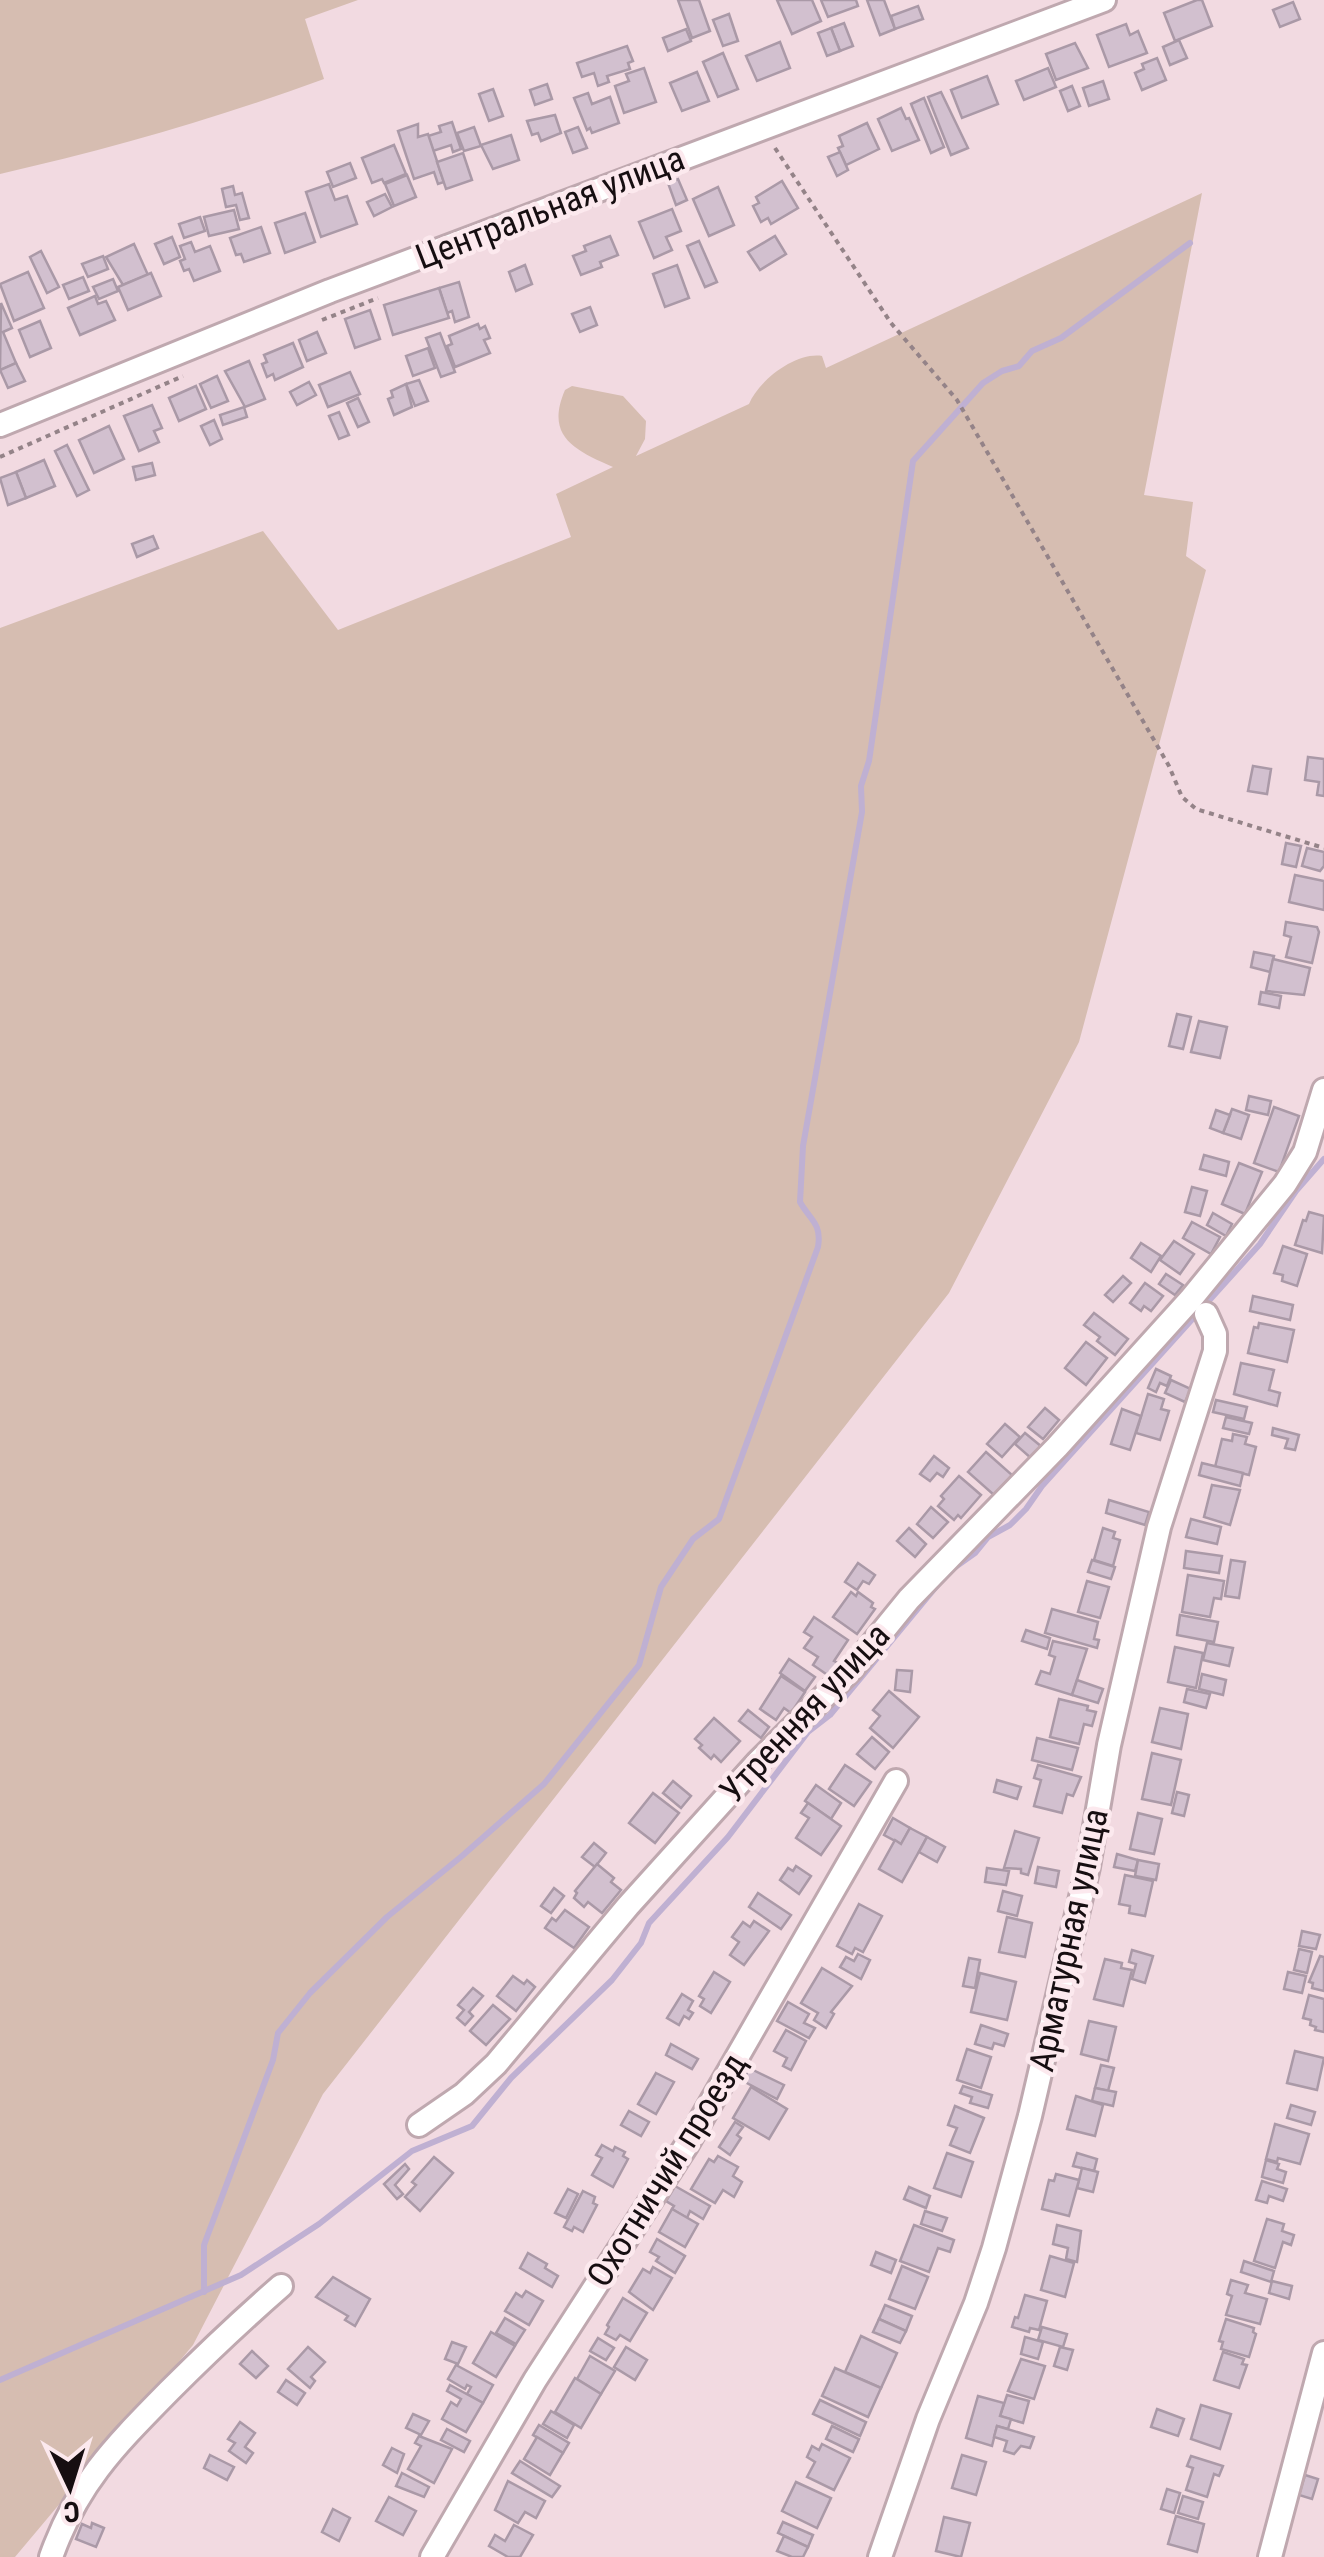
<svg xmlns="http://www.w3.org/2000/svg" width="1324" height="2557" font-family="'Roboto Condensed',sans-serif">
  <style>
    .green { fill: #d6bdb1 }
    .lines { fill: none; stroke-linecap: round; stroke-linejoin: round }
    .stream { stroke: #bfb0d2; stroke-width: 6 }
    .building { fill: #d2c0cf; stroke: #aa99a7; stroke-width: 2.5 }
    .minor-casing { stroke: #bfa8af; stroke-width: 28 }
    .path { stroke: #948388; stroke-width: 4; stroke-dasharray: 5 5; stroke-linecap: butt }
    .minor { stroke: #fff; stroke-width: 22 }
    .labels { text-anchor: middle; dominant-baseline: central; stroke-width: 9; stroke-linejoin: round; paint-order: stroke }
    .street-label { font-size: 35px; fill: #160e11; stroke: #fce9ee }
  </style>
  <rect width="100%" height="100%" fill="#f2dae1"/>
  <g class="green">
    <path d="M0,0H358L305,19L324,79C218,118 110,149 0,174Z"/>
    <path d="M1202,193L1144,495L1193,502L1186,556L1206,570L1079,1042L949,1293L323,2094L193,2345L15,2557H0V628L263,531L338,630L571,537L556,494L613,467C574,450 545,436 565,390L572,386L623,396L646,421L645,439L636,456L749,404C759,380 796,352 822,356L826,368Z"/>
  </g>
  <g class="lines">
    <g class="stream">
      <polyline points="951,1570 975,1553 988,1537 1010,1525 1026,1509 1042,1486 1260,1244 1296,1191 1324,1159"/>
      <path d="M204,2292V2245L273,2060L278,2033L310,1993L387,1917L462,1856L544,1784L639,1665L661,1587L693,1539L719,1519L818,1247C822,1223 810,1220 800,1202L803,1146L862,812L861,786L869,761L913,461L983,383L1002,371L1019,366L1032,351L1061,338L1190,243"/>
      <polyline points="0,2380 241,2275 319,2224 412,2151 472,2126 511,2078 612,1980 641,1943 649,1923 728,1837 808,1732 830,1715 939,1583"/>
    </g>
  </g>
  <g class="building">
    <polygon points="678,0 699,0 710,31 692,38"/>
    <polygon points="777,0 812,0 821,21 792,34"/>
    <polygon points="821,0 856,0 858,6 828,17"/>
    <polygon points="867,0 884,0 895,29 880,35"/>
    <polygon points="1197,0 1202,0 1212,26 1175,41 1164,13"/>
    <polygon points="1293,2 1300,19 1280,27 1273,10"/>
    <polygon points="918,6 923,19 895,29 891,16"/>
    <polygon points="729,14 738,41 723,46 713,20"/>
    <polygon points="844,23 853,46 840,51 831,28"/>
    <polygon points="1126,24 1130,35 1138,31 1147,53 1109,67 1097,35"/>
    <polygon points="831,28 840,51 827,56 818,33"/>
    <polygon points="686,29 691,41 668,51 663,38"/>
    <polygon points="1179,40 1187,58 1170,65 1163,47"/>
    <polygon points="780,42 790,68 757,81 746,56"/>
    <polygon points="1075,43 1088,68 1056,80 1046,54"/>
    <polygon points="627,46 633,61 628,63 630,69 607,76 609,82 598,86 594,73 582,77 577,63"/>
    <polygon points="723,53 738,89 718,97 703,62"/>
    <polygon points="1157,58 1166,80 1142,90 1135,73 1144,69 1142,64"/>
    <polygon points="644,68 656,102 624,113 615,86 629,81 626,74"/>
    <polygon points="1048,68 1056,87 1024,100 1016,81"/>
    <polygon points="697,72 709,101 682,111 670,83"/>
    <polygon points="987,76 998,104 962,118 951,90"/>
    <polygon points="1103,81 1109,99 1089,106 1083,88"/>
    <polygon points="547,84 552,99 535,105 530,90"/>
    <polygon points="1072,86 1080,106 1068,111 1060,91"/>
    <polygon points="493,89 503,116 489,121 479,94"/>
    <polygon points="941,92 968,148 951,155 928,97"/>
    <polygon points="588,93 592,104 610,97 619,123 592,133 590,128 587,130 574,98"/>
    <polygon points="924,98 944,147 931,153 911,104"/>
    <polygon points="901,108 906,119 909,118 919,140 892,151 878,119"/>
    <polygon points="555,115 561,133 541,141 538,133 532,135 527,121"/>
    <polygon points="452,122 461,149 453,152 451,145 433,151 428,136 441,132 439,126"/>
    <polygon points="867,123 879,149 846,165 838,148 843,146 839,136"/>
    <polygon points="418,124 418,137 428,134 444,182 438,184 434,172 414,179 398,131"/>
    <polygon points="474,127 481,146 464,151 457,133"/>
    <polygon points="578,127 587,148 573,153 565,132"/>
    <polygon points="511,135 519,160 493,169 481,145"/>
    <polygon points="394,145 406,174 384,183 382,179 372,183 362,158"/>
    <polygon points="840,152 848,170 837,176 828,157"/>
    <polygon points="463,153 472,180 446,189 437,162"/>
    <polygon points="350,163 356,178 333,187 327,172"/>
    <polygon points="407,175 416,197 394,206 385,184"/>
    <polygon points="678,179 687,200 676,205 668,183"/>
    <polygon points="782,181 798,208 771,224 768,218 761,222 753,206 759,203 756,197"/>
    <polygon points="329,184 335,200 347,196 357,224 321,237 306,192"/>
    <polygon points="233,186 235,195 242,193 249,218 240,220 236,205 226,207 222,189"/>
    <polygon points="718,187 734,225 709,236 693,199"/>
    <polygon points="385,194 392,207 374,216 367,202"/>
    <polygon points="672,209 681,231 666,237 672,250 654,258 639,222"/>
    <polygon points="234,210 239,229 209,236 204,217"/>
    <polygon points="305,213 315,242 285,253 275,223"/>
    <polygon points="200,217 205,231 184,238 179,224"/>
    <polygon points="261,227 270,253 244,262 241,254 236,255 230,238"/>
    <polygon points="610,236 618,255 600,262 602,267 581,275 573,256 586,251 584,246"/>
    <polygon points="775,236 786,254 760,270 748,252"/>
    <polygon points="172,237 180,257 164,264 155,244"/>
    <polygon points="699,241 717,282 705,287 687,246"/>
    <polygon points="191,242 195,252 210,246 220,271 194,281 189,269 184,271 180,261 185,259 180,246"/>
    <polygon points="134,244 148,275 123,285 106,257"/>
    <polygon points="41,251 59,287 47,293 30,257"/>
    <polygon points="103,256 108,269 88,277 82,264"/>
    <polygon points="525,265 532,284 516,291 509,272"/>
    <polygon points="677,265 689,298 665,307 653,274"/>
    <polygon points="28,272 44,308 14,321 0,284"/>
    <polygon points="151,273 161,296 128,310 118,287"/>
    <polygon points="83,277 89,291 69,299 63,285"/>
    <polygon points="113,279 118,291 99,299 93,287"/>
    <polygon points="459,282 469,317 455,322 452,311 447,313 439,288"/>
    <polygon points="439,288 449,318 393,335 384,305"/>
    <polygon points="95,296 98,304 106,301 115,320 80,335 68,308"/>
    <polygon points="1,303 12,328 3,332 16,363 0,370"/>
    <polygon points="590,307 597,325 580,332 572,314"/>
    <polygon points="370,310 380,339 355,348 345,319"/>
    <polygon points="40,321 51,348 30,357 19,330"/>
    <polygon points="478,324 480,329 485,326 490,338 484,340 490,353 455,367 447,346 452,344 449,336"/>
    <polygon points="317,332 326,353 307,361 299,340"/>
    <polygon points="440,333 455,372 441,377 426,338"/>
    <polygon points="293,343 303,367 275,380 273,374 267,377 262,364 267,362 264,355"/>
    <polygon points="428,348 435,368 413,376 406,356"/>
    <polygon points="249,361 265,399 245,407 225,371"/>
    <polygon points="16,363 25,381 8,388 0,370"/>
    <polygon points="350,372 360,394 328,407 319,385"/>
    <polygon points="217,376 228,401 211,408 200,384"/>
    <polygon points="419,380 428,401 415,406 406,384"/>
    <polygon points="309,382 316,395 297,405 290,392"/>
    <polygon points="406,384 412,407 394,415 388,399 393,397 391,391"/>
    <polygon points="196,386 206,409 179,421 169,398"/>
    <polygon points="358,398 369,422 358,427 347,403"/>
    <polygon points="152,405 162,428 154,431 159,442 139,451 124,416"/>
    <polygon points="244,407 247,417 223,425 220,415"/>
    <polygon points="339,412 349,435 339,439 329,416"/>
    <polygon points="214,420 222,439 210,445 201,426"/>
    <polygon points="109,426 124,459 94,473 79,440"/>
    <polygon points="67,445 89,490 77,496 55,451"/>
    <polygon points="44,460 55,486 26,498 16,472"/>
    <polygon points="152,463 155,475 136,480 133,467"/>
    <polygon points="16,472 26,498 8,505 0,478"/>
    <polygon points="153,536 158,548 137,557 132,544"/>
    <polygon points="1308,757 1324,759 1324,796 1317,795 1319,782 1305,780"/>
    <polygon points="1253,766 1271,769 1267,794 1248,791"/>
    <polygon points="1286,843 1301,846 1296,867 1282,864"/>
    <polygon points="1307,848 1324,852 1324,866 1320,871 1302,866"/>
    <polygon points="1295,875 1324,881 1324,910 1289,902"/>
    <polygon points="1286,922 1317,927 1319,932 1312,963 1286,957 1291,937 1284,935"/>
    <polygon points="1254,952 1274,956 1270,972 1251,967"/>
    <polygon points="1273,959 1310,968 1304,995 1266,991"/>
    <polygon points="1261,992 1281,996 1279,1008 1259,1004"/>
    <polygon points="1177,1014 1191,1017 1183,1049 1169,1046"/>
    <polygon points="1199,1021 1227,1027 1220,1058 1191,1052"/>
    <polygon points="1249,1096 1271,1101 1268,1115 1246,1110"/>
    <polygon points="1274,1107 1299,1116 1279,1172 1254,1163"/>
    <polygon points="1232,1109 1249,1115 1241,1139 1223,1133"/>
    <polygon points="1216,1110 1230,1115 1223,1133 1210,1128"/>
    <polygon points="1204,1155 1229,1162 1226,1176 1200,1169"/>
    <polygon points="1239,1163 1262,1172 1245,1214 1222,1204"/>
    <polygon points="1192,1187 1207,1191 1200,1216 1185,1212"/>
    <polygon points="1309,1212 1324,1216 1322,1253 1295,1245 1303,1220 1306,1221"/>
    <polygon points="1213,1213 1232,1224 1226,1236 1207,1225"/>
    <polygon points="1192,1222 1220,1237 1211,1254 1183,1238"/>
    <polygon points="1174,1241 1194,1254 1180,1274 1160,1260"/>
    <polygon points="1141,1243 1161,1256 1151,1272 1131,1258"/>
    <polygon points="1283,1246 1307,1254 1297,1286 1282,1281 1283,1275 1274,1273"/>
    <polygon points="1166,1274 1183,1285 1175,1295 1159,1284"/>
    <polygon points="1123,1276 1131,1283 1113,1302 1105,1295"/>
    <polygon points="1145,1283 1163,1296 1151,1311 1144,1306 1141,1311 1130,1303"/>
    <polygon points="1253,1296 1293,1305 1290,1320 1250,1311"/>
    <polygon points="1094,1313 1128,1339 1115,1355 1097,1341 1100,1337 1084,1325"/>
    <polygon points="1259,1323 1294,1330 1287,1362 1248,1353 1254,1327 1258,1328"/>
    <polygon points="1086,1342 1107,1358 1086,1385 1065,1368"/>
    <polygon points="1241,1363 1274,1370 1269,1390 1280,1393 1277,1406 1234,1394"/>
    <polygon points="1156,1369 1171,1376 1167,1386 1160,1383 1156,1392 1148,1388"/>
    <polygon points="1171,1380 1191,1389 1185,1402 1165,1393"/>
    <polygon points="1148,1394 1164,1399 1161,1409 1169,1411 1160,1440 1136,1433"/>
    <polygon points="1216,1400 1247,1407 1244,1419 1213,1412"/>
    <polygon points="1045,1408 1059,1420 1043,1439 1028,1427"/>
    <polygon points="1122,1409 1141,1416 1130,1450 1111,1444"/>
    <polygon points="1226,1417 1252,1423 1249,1434 1223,1428"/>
    <polygon points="1005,1424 1020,1437 1002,1457 987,1444"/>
    <polygon points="1273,1428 1299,1435 1295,1450 1285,1448 1288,1439 1272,1435"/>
    <polygon points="1025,1433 1042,1447 1032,1459 1015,1444"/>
    <polygon points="1233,1434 1247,1437 1245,1444 1256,1447 1249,1475 1215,1467 1222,1439 1232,1441"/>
    <polygon points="986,1452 1012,1475 994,1495 968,1472"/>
    <polygon points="934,1456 949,1468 943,1477 937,1473 930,1481 920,1474"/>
    <polygon points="1202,1463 1243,1473 1240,1486 1199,1475"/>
    <polygon points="959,1476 981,1495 961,1518 958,1515 954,1520 938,1506 944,1499 941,1496"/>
    <polygon points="1212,1485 1240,1490 1230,1525 1204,1517"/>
    <polygon points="1109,1500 1149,1512 1145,1525 1106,1513"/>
    <polygon points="931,1507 948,1522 933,1538 917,1524"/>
    <polygon points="1191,1519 1221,1527 1217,1544 1186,1537"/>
    <polygon points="909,1528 926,1544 915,1557 897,1541"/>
    <polygon points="1103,1528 1115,1532 1113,1538 1120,1540 1113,1566 1094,1560"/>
    <polygon points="1186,1551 1222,1556 1219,1573 1184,1568"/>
    <polygon points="1092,1560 1115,1567 1111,1579 1088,1572"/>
    <polygon points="1231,1560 1245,1562 1239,1598 1225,1596"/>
    <polygon points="858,1563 875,1575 869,1584 863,1581 857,1590 845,1582"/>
    <polygon points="1188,1575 1224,1581 1221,1599 1214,1598 1210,1617 1182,1612"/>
    <polygon points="1087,1581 1109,1587 1100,1618 1078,1612"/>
    <polygon points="851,1592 856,1596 858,1592 873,1603 871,1607 875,1609 857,1634 833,1617"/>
    <polygon points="1052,1609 1098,1622 1094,1639 1099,1640 1097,1648 1045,1633"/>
    <polygon points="1180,1615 1218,1622 1214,1642 1177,1635"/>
    <polygon points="814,1617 848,1640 834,1661 838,1663 829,1676 813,1665 818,1657 804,1648 812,1637 804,1632"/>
    <polygon points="1026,1630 1050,1638 1047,1649 1022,1641"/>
    <polygon points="1053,1641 1087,1649 1072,1695 1036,1684 1041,1671 1050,1674 1055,1657 1049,1655"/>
    <polygon points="1207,1643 1233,1648 1229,1666 1203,1660"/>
    <polygon points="1175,1647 1203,1653 1196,1688 1168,1682"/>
    <polygon points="789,1659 815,1677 805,1691 780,1673"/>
    <polygon points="897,1670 912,1671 910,1692 895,1690"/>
    <polygon points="1202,1674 1226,1680 1223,1695 1199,1689"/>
    <polygon points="781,1676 805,1692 791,1713 784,1708 776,1720 760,1709"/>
    <polygon points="1077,1680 1103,1689 1098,1703 1072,1695"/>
    <polygon points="1187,1689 1210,1694 1206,1708 1184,1702"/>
    <polygon points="889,1691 919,1717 893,1748 870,1728 880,1716 873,1710"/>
    <polygon points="1059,1699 1088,1706 1087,1710 1096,1712 1092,1726 1084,1724 1079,1744 1050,1737"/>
    <polygon points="1160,1708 1188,1714 1181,1749 1152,1742"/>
    <polygon points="748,1710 769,1727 761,1738 739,1721"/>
    <polygon points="714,1718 740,1741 721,1762 714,1755 711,1759 699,1748 702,1745 695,1739"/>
    <polygon points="872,1737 889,1752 875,1769 857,1754"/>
    <polygon points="1037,1738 1078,1748 1072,1770 1032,1760"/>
    <polygon points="1152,1753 1181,1760 1171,1805 1142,1799"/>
    <polygon points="845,1765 871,1782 854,1806 829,1789"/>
    <polygon points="1038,1765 1081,1777 1073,1796 1067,1794 1062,1813 1034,1806 1041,1780 1034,1778"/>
    <polygon points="997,1780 1021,1787 1017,1799 994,1792"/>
    <polygon points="673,1781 691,1796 681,1808 663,1793"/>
    <polygon points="816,1785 841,1803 831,1819 805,1801"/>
    <polygon points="1177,1792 1189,1795 1184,1816 1172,1813"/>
    <polygon points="653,1793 679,1813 655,1843 629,1823"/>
    <polygon points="808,1803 841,1826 821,1855 796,1838 809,1818 801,1813"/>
    <polygon points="1138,1813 1162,1819 1154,1854 1130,1849"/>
    <polygon points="893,1818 910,1828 901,1844 884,1835"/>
    <polygon points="910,1828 927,1837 902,1882 879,1869 895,1840 901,1844"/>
    <polygon points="1015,1831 1039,1838 1028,1875 1021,1873 1021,1869 1004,1868"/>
    <polygon points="927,1837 945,1847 937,1862 919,1852"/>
    <polygon points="594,1843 606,1853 595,1867 582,1857"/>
    <polygon points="1117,1854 1138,1860 1135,1871 1114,1867"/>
    <polygon points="1138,1860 1159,1864 1156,1880 1135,1876"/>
    <polygon points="597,1864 614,1878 611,1882 621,1890 602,1913 588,1902 584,1907 574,1898 577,1893 575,1891"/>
    <polygon points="796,1866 811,1876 799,1894 780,1880 788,1868 793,1871"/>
    <polygon points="1038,1867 1059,1871 1056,1887 1035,1883"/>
    <polygon points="987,1868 1009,1871 1006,1885 985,1882"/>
    <polygon points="1125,1875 1153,1881 1145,1916 1129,1913 1130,1906 1119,1904"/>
    <polygon points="554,1888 564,1896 551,1913 541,1906"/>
    <polygon points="1003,1891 1022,1896 1017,1916 998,1911"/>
    <polygon points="758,1893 791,1915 781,1929 749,1907"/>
    <polygon points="859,1904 882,1916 863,1952 855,1948 852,1954 837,1946"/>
    <polygon points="565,1910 589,1927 574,1948 545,1928 552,1918 556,1921"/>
    <polygon points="1007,1917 1032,1923 1025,1957 999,1952"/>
    <polygon points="754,1921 769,1931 744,1965 730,1955 739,1942 732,1937 743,1922 750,1927"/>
    <polygon points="1302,1931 1320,1935 1316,1949 1299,1946"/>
    <polygon points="1299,1949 1312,1952 1307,1973 1294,1970"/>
    <polygon points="1132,1950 1153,1956 1145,1983 1132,1979 1136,1964 1129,1962"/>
    <polygon points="858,1954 870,1960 861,1979 840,1967 846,1957 854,1961"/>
    <polygon points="1320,1956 1324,1957 1324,1991 1312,1988 1313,1983 1309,1982"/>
    <polygon points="969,1958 980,1960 975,1988 963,1986"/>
    <polygon points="1105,1959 1122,1963 1121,1968 1132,1970 1123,2006 1094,1999"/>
    <polygon points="822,1968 852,1986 831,2012 834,2014 826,2028 814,2020 818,2013 801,2003"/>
    <polygon points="714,1972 730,1982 711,2013 700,2006 704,1999 699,1996"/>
    <polygon points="1288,1972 1306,1976 1302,1993 1284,1989"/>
    <polygon points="980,1973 1016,1982 1007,2020 971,2012"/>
    <polygon points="513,1976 524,1984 527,1980 535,1987 516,2011 497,1996"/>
    <polygon points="473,1988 483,1996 469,2012 473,2016 465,2025 457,2018 464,2010 458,2005"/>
    <polygon points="682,1994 693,2001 688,2010 693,2013 689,2019 684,2016 679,2025 667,2018"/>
    <polygon points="1309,1995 1324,1999 1324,2032 1315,2030 1316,2027 1310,2025 1311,2020 1303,2018"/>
    <polygon points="788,2002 809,2014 804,2023 815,2028 809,2038 777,2021"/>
    <polygon points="493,2005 510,2019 486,2045 470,2031"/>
    <polygon points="1089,2021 1116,2027 1108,2061 1081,2054"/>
    <polygon points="981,2025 1008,2034 1004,2046 994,2043 992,2049 975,2044"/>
    <polygon points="786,2030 806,2041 791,2070 783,2066 787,2058 774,2051"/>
    <polygon points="671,2044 698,2059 692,2069 666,2055"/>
    <polygon points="967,2049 991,2057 981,2088 957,2080"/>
    <polygon points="1295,2051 1324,2058 1317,2090 1287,2083"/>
    <polygon points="1101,2065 1114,2068 1108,2091 1095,2088"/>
    <polygon points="749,2068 784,2085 777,2099 743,2081"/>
    <polygon points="656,2073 674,2082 656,2114 638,2104"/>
    <polygon points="963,2086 992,2095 988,2108 970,2103 972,2097 960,2093"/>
    <polygon points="751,2087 787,2109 769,2139 733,2118"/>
    <polygon points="1095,2088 1116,2092 1113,2106 1092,2101"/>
    <polygon points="1076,2096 1103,2105 1095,2136 1067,2129"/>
    <polygon points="1291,2105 1315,2112 1311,2125 1287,2118"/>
    <polygon points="955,2106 984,2118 970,2153 950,2145 957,2128 948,2125"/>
    <polygon points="629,2111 649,2122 641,2136 621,2125"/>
    <polygon points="735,2122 743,2127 737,2135 741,2138 730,2155 719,2147"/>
    <polygon points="1275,2124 1309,2134 1300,2164 1278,2158 1277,2162 1266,2159"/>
    <polygon points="602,2145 613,2151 615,2147 625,2152 623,2156 628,2159 613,2187 592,2175 602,2158 596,2155"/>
    <polygon points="947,2153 973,2162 961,2197 934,2188"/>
    <polygon points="1077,2153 1097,2159 1094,2171 1073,2166"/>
    <polygon points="718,2156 738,2167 733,2176 742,2182 734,2197 723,2190 715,2203 691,2189 709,2159 714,2162"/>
    <polygon points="434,2157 453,2173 420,2211 405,2197 416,2185 412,2182"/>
    <polygon points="1266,2160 1279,2164 1277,2169 1286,2172 1283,2183 1262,2177"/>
    <polygon points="405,2164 409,2169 395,2185 403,2194 397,2199 384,2184"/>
    <polygon points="1082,2168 1098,2172 1093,2192 1077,2188"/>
    <polygon points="1056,2174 1079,2180 1069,2216 1042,2209 1049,2180 1054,2181"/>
    <polygon points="1262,2181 1287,2189 1283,2201 1269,2196 1267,2203 1256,2200"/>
    <polygon points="675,2186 710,2206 703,2219 690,2211 687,2218 672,2209 674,2206 666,2201"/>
    <polygon points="909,2187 930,2196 926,2208 904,2199"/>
    <polygon points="568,2189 578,2194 566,2218 555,2213"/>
    <polygon points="583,2191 595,2197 593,2203 597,2205 583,2232 574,2227 572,2231 564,2227"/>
    <polygon points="672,2209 698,2224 685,2247 659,2232"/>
    <polygon points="925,2211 947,2218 942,2231 921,2224"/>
    <polygon points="1267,2219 1284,2224 1282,2231 1294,2235 1291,2245 1283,2242 1275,2268 1254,2261"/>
    <polygon points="914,2225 954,2240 950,2252 938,2248 929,2272 900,2261"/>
    <polygon points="1057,2225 1081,2231 1077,2262 1066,2259 1068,2248 1053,2244"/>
    <polygon points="657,2239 685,2256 675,2273 656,2261 659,2257 650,2252"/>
    <polygon points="876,2252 896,2260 891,2273 871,2265"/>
    <polygon points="528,2253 547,2264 545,2268 558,2276 552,2287 520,2268"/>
    <polygon points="1050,2256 1074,2263 1065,2297 1041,2290"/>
    <polygon points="1244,2261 1274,2271 1271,2282 1241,2272"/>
    <polygon points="902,2266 928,2277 915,2309 889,2299"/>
    <polygon points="653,2267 672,2278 653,2310 629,2292 643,2269 650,2273"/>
    <polygon points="333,2277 370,2299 355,2326 345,2320 348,2316 316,2297"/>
    <polygon points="1231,2280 1248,2285 1245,2293 1267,2299 1260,2324 1226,2315 1232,2296 1227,2294"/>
    <polygon points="1272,2281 1292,2286 1289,2299 1269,2293"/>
    <polygon points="526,2291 543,2301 529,2325 505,2311 516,2293 522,2297"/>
    <polygon points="1025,2295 1047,2301 1039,2330 1030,2328 1029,2332 1012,2327 1015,2317 1018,2318"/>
    <polygon points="623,2298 647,2313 630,2341 620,2335 616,2340 605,2334 609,2327 607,2325"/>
    <polygon points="885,2305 912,2316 906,2331 879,2319"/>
    <polygon points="505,2318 525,2330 516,2344 496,2333"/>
    <polygon points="879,2319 906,2331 900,2343 873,2332"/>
    <polygon points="1226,2319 1254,2328 1253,2332 1256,2334 1249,2357 1221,2349 1223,2342 1219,2341"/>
    <polygon points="1042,2327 1067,2334 1063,2347 1038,2340"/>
    <polygon points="491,2332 515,2346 496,2377 473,2363"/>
    <polygon points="861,2336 897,2353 881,2388 845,2372"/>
    <polygon points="1025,2337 1043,2342 1038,2359 1021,2354"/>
    <polygon points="598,2338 614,2348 606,2360 590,2351"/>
    <polygon points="452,2342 466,2347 458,2364 445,2359"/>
    <polygon points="308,2347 325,2362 311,2377 315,2381 310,2388 288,2369"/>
    <polygon points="626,2347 647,2360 635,2380 614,2367"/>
    <polygon points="1060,2347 1073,2350 1067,2370 1054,2366"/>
    <polygon points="252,2351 268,2366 256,2378 240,2364"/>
    <polygon points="1223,2352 1244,2359 1242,2364 1247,2365 1239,2388 1214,2380"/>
    <polygon points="590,2356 615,2371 601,2394 577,2379"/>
    <polygon points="1021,2359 1045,2366 1034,2399 1008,2391"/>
    <polygon points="456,2365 493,2385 483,2403 467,2394 471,2387 467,2385 465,2389 448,2379"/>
    <polygon points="835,2368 881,2388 868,2417 822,2396"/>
    <polygon points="575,2378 601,2394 581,2428 555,2412"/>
    <polygon points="286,2380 305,2393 297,2405 278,2392"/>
    <polygon points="450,2385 483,2403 466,2432 442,2419 451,2402 457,2406 461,2399 447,2391"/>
    <polygon points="1007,2395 1029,2401 1023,2423 1000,2416"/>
    <polygon points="978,2396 1004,2403 1000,2416 1011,2419 1008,2429 997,2426 992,2446 966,2438"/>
    <polygon points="820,2400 866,2422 860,2436 813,2414"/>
    <polygon points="1201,2405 1231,2414 1220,2449 1191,2439"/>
    <polygon points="1157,2409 1184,2419 1178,2436 1151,2427"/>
    <polygon points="551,2411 574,2425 567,2438 543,2424"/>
    <polygon points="413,2414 429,2421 421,2435 406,2428"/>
    <polygon points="240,2422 255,2433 245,2447 253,2453 246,2463 229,2451 235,2443 228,2439"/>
    <polygon points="539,2425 569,2443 563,2453 533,2435"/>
    <polygon points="832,2426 859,2439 853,2452 826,2439"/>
    <polygon points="997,2426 1034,2437 1030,2448 1021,2446 1014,2454 1004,2451 1007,2441 994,2437"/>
    <polygon points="447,2429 470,2441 464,2452 441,2440"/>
    <polygon points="419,2436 452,2449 434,2483 408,2469 421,2446 415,2443"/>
    <polygon points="537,2437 563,2453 550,2475 524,2459"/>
    <polygon points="822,2444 850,2458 834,2490 807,2477 815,2462 807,2457 812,2446 819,2450"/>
    <polygon points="392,2448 404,2454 397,2473 383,2465"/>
    <polygon points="210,2455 234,2467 227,2480 204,2468"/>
    <polygon points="962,2455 986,2462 976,2495 952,2488"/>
    <polygon points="1191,2456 1223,2466 1219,2476 1214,2474 1207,2497 1186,2490 1193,2468 1187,2466"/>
    <polygon points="520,2461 560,2486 552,2497 512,2473"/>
    <polygon points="402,2473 429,2487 424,2497 396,2486"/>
    <polygon points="1305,2475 1318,2479 1312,2499 1299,2495"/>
    <polygon points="508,2481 545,2501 536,2518 525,2512 518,2523 495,2510"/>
    <polygon points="796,2482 831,2498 817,2528 782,2511"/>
    <polygon points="1167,2489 1180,2493 1174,2513 1161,2509"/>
    <polygon points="1183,2496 1203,2502 1198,2519 1178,2513"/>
    <polygon points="389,2497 416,2511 403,2535 376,2521"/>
    <polygon points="333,2509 350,2518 339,2541 322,2532"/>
    <polygon points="1176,2516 1204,2524 1197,2552 1168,2544"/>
    <polygon points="944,2517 970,2523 961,2557 936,2551"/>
    <polygon points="783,2522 813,2535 808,2547 778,2533"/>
    <polygon points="92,2523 104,2528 96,2547 76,2539 82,2524 91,2528"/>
    <polygon points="514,2525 533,2535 520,2557 508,2557 489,2546 495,2535 505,2541"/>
    <polygon points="784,2536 808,2547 803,2557 792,2557 777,2551"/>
  </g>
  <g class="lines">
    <defs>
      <g id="minor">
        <polyline points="0,425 330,291 1104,0"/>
        <polyline points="419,2125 464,2094 496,2064 628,1906 758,1762 852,1669 909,1599 1057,1447 1190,1300 1285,1184 1305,1152 1324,1090"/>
        <path d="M51,2557C77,2483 116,2445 169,2391C206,2354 242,2320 281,2286"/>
        <polyline points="432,2557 535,2380 686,2146 896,1781"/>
        <polyline points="880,2557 928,2419 976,2303 994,2248 1030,2116 1088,1867 1109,1745 1159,1527 1215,1351 1215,1334 1206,1314"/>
        <polyline points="1270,2557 1324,2353"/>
      </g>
    </defs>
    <use href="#minor" class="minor-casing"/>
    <g class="path">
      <polyline points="775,148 891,323 957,400 1169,766 1182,797 1196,809 1324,848"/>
      <polyline points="322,320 378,298"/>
      <polyline points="0,457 183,376"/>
    </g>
    <use href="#minor" class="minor"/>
  </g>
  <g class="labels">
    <g class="street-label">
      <text transform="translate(550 208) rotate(-21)">Центральная улица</text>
      <text transform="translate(805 1713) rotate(-47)">Утренняя улица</text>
      <text transform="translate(1069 1940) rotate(-78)">Арматурная улица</text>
      <text transform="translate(667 2170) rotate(-58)">Охотничий проезд</text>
    </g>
  </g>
  <g transform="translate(70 2487) rotate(176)" stroke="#fce9ee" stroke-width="8" paint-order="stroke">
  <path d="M0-8L18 38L0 25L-18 38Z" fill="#160e11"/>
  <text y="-15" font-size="28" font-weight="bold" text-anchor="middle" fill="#160e11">С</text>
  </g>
</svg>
